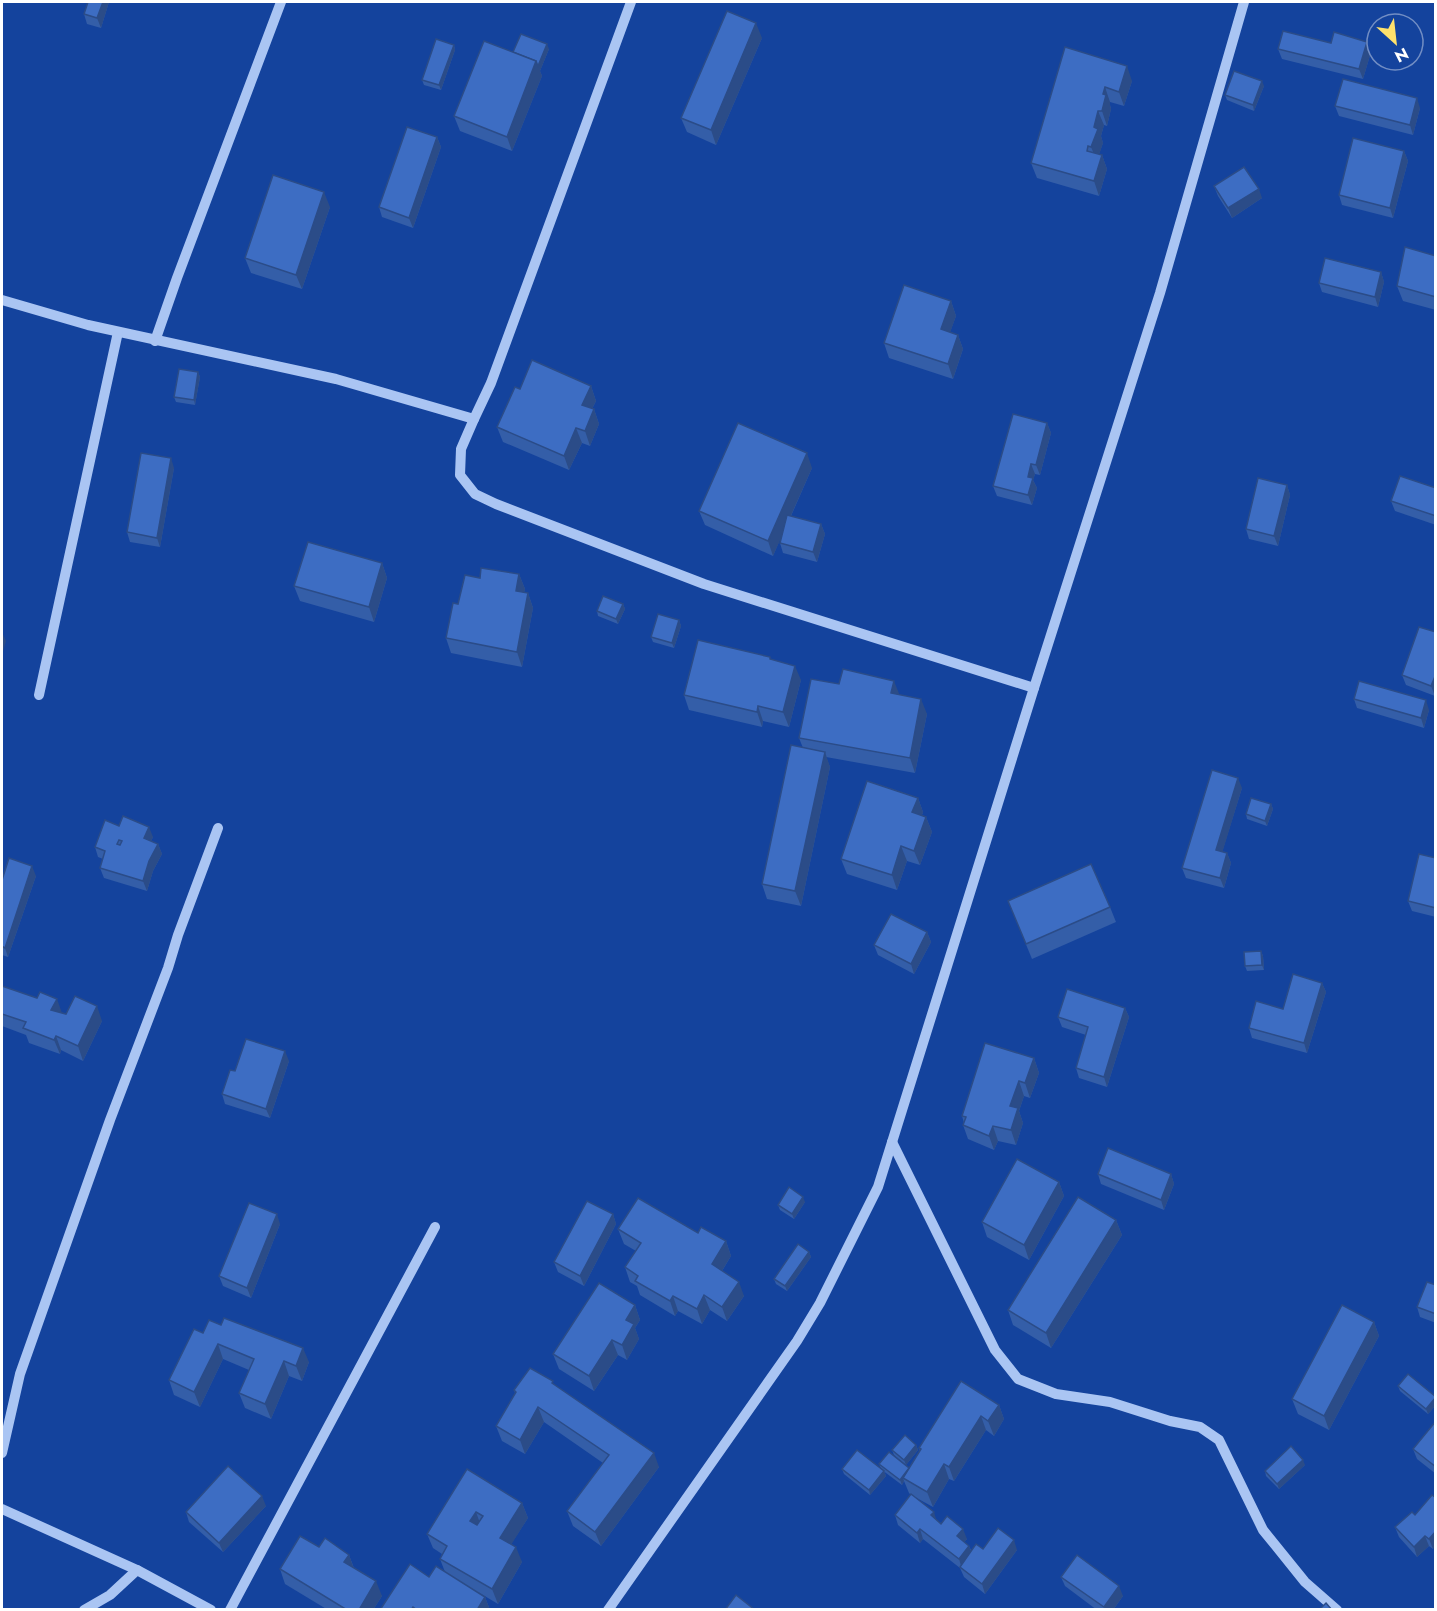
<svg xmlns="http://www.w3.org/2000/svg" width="1437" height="1611" font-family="Jost,sans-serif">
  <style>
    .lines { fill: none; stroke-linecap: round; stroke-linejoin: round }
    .minor { stroke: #aac5f3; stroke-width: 10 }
    .wall { fill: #345ea8 }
    .shaded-wall { fill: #2b4c88 }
    .building { fill: #3d6dc3; stroke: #2b4c88; stroke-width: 1.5; fill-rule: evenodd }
  </style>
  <rect width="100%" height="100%" fill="#14439d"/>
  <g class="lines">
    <g class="minor">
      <polyline points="2,300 88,325 336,379 474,419 491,383 631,2"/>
      <polyline points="155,341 177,278 281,2"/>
      <polyline points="474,419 461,449 460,475 475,494 496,504 704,584 1034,688"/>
      <polyline points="39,695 118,332"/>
      <polyline points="892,1142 995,1350 1018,1379 1056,1394 1110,1402 1170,1421 1200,1427 1219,1440 1263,1530 1305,1582 1337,1610"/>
      <polyline points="2,1453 20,1374 110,1120 168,968 178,935 218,828"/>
      <polyline points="2,1509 137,1570 211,1610"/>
      <polyline points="84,1610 110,1595 137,1570"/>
      <polyline points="230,1610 435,1227"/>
      <polyline points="608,1610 797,1341 820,1303 878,1187 1034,688 1160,293 1244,2"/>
    </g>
  </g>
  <g class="wall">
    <polygon points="109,2 101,28 87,24 84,14"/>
    <polygon points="762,38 716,145 687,132 681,118"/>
    <polygon points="1367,42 1371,52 1363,79 1282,59 1278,49 1331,43"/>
    <polygon points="454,45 455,50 441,90 424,85 422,80"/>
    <polygon points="1065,47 1132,81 1124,106 1110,102 1110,105 1111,109 1107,126 1104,125 1101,136 1103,143 1099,154 1102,155 1107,169 1099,196 1037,178 1031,163"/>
    <polygon points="549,49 540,71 542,76 512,151 460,131 454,116 513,52"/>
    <polygon points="1264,86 1254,111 1227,100 1225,95"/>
    <polygon points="1335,106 1420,108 1413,135 1339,116"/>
    <polygon points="437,137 441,147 413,228 382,217 379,207"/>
    <polygon points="1404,151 1408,161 1393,218 1342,205 1339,195"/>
    <polygon points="1214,186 1262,198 1232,218 1218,196"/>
    <polygon points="330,207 302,289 251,273 245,258"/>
    <polygon points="1436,256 1436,310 1403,301 1397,286"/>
    <polygon points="1381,272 1384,282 1378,307 1322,292 1319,283"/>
    <polygon points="951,301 956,316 950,332 958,335 963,349 953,379 889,358 884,343"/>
    <polygon points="198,372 200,377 195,405 176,402 174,397"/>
    <polygon points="591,386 596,401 592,409 594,409 599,424 590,446 582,443 569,470 503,442 497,427 520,389"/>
    <polygon points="1047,423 1051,433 1040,475 1035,474 1033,480 1037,488 1032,505 997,496 993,486"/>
    <polygon points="174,468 160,547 130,542 127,532"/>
    <polygon points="812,468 791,516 821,524 825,534 817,562 783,553 780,543 781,537 773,556 705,525 699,511"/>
    <polygon points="1287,485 1290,495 1278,546 1249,539 1246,529"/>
    <polygon points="1436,488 1436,525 1395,511 1391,501"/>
    <polygon points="382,563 387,578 374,622 300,601 294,586"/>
    <polygon points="519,574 525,589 524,592 528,593 533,608 522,667 451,653 446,638 480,578"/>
    <polygon points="623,604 625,609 618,624 598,616 597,611"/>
    <polygon points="679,620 681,626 674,648 653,642 651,637"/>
    <polygon points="1436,632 1436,694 1435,696 1406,685 1402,675"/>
    <polygon points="771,660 801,680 789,727 763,721 762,727 689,710 684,695"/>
    <polygon points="899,695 927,714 915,773 826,757 830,767 801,906 767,899 762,884 803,748 799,738"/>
    <polygon points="1354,699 1429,710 1424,728 1357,708"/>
    <polygon points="1242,788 1222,852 1227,853 1231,863 1224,888 1186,878 1182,868"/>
    <polygon points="918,798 923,812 922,815 926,817 932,832 920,865 907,861 897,890 847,874 841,859"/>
    <polygon points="1271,804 1273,809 1267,826 1247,819 1246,814"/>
    <polygon points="119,826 153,837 151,841 158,844 162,854 153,871 147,891 104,878 100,868 103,859 98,857 95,847"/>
    <polygon points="1436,858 1436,917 1412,911 1408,901"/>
    <polygon points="36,876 8,957 2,955 2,880"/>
    <polygon points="1008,901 1110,907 1116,922 1032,959"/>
    <polygon points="927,932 931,942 914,974 878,955 874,945"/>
    <polygon points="1261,951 1263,956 1264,970 1247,971 1245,966"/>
    <polygon points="1322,983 1326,992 1307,1053 1252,1038 1249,1028 1283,1009"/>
    <polygon points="2,986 62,1013 102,1021 83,1061 61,1050 60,1054 29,1043 26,1035 2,1026"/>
    <polygon points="1125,1008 1129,1017 1107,1087 1079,1078 1076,1068 1086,1035 1062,1027 1058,1017"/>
    <polygon points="1034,1058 1039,1073 1030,1098 1024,1096 1019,1111 1023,1123 1016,1145 998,1141 994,1150 968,1139 963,1125 964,1123 962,1116"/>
    <polygon points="289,1061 270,1118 225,1104 222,1094 235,1071"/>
    <polygon points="1098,1174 1171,1174 1174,1184 1164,1210 1101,1184"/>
    <polygon points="1059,1182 1064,1196 1029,1260 987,1237 982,1222"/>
    <polygon points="805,1202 794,1219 780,1210 778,1205"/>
    <polygon points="613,1214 616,1224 584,1286 558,1272 554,1262"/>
    <polygon points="1116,1220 1122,1235 1051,1348 1013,1325 1008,1310"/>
    <polygon points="280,1224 251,1298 223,1286 219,1276"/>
    <polygon points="618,1229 698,1233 726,1241 731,1256 722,1271 744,1296 727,1321 710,1310 702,1324 678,1311 675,1316 640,1295 637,1286 630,1282 625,1267 636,1251 624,1244"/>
    <polygon points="809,1252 811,1257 787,1291 776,1284 774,1279"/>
    <polygon points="1436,1285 1436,1323 1420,1317 1417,1307"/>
    <polygon points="635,1305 640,1320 635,1328 639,1339 627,1360 618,1355 594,1391 559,1369 553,1354"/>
    <polygon points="1374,1322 1379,1336 1329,1430 1298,1414 1292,1399"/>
    <polygon points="203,1333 309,1362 302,1381 289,1376 271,1419 245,1408 239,1393 249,1370 223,1359 200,1407 174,1395 169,1380"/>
    <polygon points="554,1385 659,1467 601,1546 573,1526 567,1511 603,1463 544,1422 525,1454 502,1441 496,1426 515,1393 514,1390"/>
    <polygon points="1398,1386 1436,1397 1436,1405 1428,1414 1400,1391"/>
    <polygon points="999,1405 1004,1419 994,1436 986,1430 954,1481 949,1479 933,1507 913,1496 936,1520 967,1539 964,1542 969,1546 971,1550 983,1549 1017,1550 985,1594 964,1577 960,1568 923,1539 920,1543 898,1525 895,1515 911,1495 909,1493 904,1481 902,1485 882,1470 884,1471 886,1476 870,1495 844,1474 842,1469 881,1469 879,1464 909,1468 920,1451 919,1448"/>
    <polygon points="1436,1421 1436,1474 1417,1459 1413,1449"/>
    <polygon points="916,1445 918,1450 906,1465 894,1455 892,1450"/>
    <polygon points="1305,1465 1279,1489 1266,1476 1265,1471"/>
    <polygon points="467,1469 522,1503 528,1518 511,1544 522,1562 498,1604 478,1592 485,1597 490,1610 380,1610 445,1572 440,1559 442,1554 433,1548 427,1534"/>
    <polygon points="1436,1498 1433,1549 1429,1546 1417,1557 1399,1537 1395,1527 1415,1515"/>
    <polygon points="266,1506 223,1552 189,1522 186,1512"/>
    <polygon points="319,1547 349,1555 354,1568 382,1596 373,1610 328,1610 285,1584 280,1569"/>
    <polygon points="1061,1577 1123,1596 1113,1610 1097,1610 1065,1586"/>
  </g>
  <g class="shaded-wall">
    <polygon points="103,2 109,2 101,28 97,18"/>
    <polygon points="756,23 762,38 716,145 711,130"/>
    <polygon points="1367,42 1371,52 1363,79 1359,69"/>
    <polygon points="547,44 549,49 540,71 542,76 512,151 507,137 536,61"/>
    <polygon points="454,45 455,50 441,90 439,85"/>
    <polygon points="1127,66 1132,81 1124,106 1119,92"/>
    <polygon points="1262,81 1264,86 1254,111 1253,105"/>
    <polygon points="1105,87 1110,102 1110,105 1111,109 1107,126 1102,111 1103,94"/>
    <polygon points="1417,98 1420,108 1413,135 1410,125"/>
    <polygon points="1098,111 1104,125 1101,136 1103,143 1097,161 1091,147 1094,127"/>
    <polygon points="437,137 441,147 413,228 409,218"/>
    <polygon points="1404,151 1408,161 1393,218 1390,208"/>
    <polygon points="1102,155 1107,169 1099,196 1094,181"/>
    <polygon points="1259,189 1262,198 1232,218 1228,208"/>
    <polygon points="324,192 330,207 302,289 296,275"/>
    <polygon points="1381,272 1384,282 1378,307 1375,297"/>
    <polygon points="951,301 956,316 946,344 941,329"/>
    <polygon points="958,335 963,349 953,379 948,364"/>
    <polygon points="198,372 200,377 195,405 194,400"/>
    <polygon points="591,386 596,401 587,419 582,405"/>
    <polygon points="594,409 599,424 590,446 585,431"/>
    <polygon points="1047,423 1051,433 1040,475 1036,465"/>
    <polygon points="576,428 582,443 569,470 564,456"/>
    <polygon points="807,453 812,468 773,556 768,541"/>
    <polygon points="171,458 174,468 160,547 157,538"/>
    <polygon points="1031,464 1035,474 1033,480 1037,488 1032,505 1028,495 1028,477"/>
    <polygon points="1287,485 1290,495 1278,546 1274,536"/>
    <polygon points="821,524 825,534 817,562 813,552"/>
    <polygon points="382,563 387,578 374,622 369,607"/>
    <polygon points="519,574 525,589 521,606 516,591"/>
    <polygon points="528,593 533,608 522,667 517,652"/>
    <polygon points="623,604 625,609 618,624 616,619"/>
    <polygon points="679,620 681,626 674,648 672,643"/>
    <polygon points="2,632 6,641 2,655"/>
    <polygon points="795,666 801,680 789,727 783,712"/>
    <polygon points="1436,674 1436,694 1435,696 1431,686"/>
    <polygon points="894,681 900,696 891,693"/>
    <polygon points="921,699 927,714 915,773 910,758"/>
    <polygon points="1426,700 1429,710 1424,728 1421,718"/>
    <polygon points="758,706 763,721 762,727 757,712"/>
    <polygon points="825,752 830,767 801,906 795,891"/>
    <polygon points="1238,778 1242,788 1220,860 1216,850"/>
    <polygon points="918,798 923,812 918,827 912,812"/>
    <polygon points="1271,804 1273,809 1267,826 1265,821"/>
    <polygon points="926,817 932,832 920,865 914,851"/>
    <polygon points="149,827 153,837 148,848 144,838"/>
    <polygon points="158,844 162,854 153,871 147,891 143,881 149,861"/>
    <polygon points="901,846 907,861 897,890 892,875"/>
    <polygon points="1227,853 1231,863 1224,888 1220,878"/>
    <polygon points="32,866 36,876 8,957 5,948"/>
    <polygon points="927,932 931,942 914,974 911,964"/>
    <polygon points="1261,951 1263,956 1264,970 1262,965"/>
    <polygon points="1322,983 1326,992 1307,1053 1304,1043"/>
    <polygon points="57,999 62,1013 51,1010"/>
    <polygon points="97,1006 102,1021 83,1061 78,1046"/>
    <polygon points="1125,1008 1129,1017 1107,1087 1104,1077"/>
    <polygon points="56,1036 61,1050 60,1054 54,1040"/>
    <polygon points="285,1051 289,1061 270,1118 266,1109"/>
    <polygon points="1034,1058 1039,1073 1030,1098 1025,1083"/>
    <polygon points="1019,1081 1024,1096 1019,1111 1023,1123 1016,1145 1011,1130 1010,1106"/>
    <polygon points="993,1126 998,1141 994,1150 989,1136"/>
    <polygon points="1171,1174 1174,1184 1164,1210 1161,1200"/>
    <polygon points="1059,1182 1064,1196 1029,1260 1024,1245"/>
    <polygon points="803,1197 805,1202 794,1219 792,1214"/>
    <polygon points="277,1214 280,1224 251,1298 247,1288"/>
    <polygon points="613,1214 616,1224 584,1286 580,1276"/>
    <polygon points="1116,1220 1122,1235 1051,1348 1046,1333"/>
    <polygon points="726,1241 731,1256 717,1279 712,1264"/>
    <polygon points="809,1252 811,1257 787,1291 785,1286"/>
    <polygon points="739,1282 744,1296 727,1321 722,1307"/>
    <polygon points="704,1295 710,1310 702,1324 697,1309"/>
    <polygon points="673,1296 678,1311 675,1316 670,1301"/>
    <polygon points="635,1305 640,1320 635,1328 639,1339 627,1360 622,1345 626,1320"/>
    <polygon points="1374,1322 1379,1336 1329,1430 1324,1416"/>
    <polygon points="612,1340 618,1355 594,1391 589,1376"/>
    <polygon points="218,1344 223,1359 200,1407 194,1392"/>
    <polygon points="303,1348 309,1362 302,1381 296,1366"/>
    <polygon points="284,1361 289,1376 271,1419 265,1404"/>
    <polygon points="1436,1398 1436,1405 1428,1414 1426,1409"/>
    <polygon points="999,1405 1004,1419 994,1436 988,1421"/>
    <polygon points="538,1407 544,1422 525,1454 520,1440"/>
    <polygon points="981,1416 986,1430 954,1481 949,1467"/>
    <polygon points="916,1445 918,1450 906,1465 904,1460"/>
    <polygon points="654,1453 659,1467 601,1546 595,1532"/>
    <polygon points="1303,1460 1305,1465 1279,1489 1277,1484"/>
    <polygon points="944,1464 949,1479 933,1507 927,1492"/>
    <polygon points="909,1468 911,1473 903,1478 904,1481 902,1485 900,1480"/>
    <polygon points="884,1471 886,1476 870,1495 869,1490"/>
    <polygon points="262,1496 266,1506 223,1552 219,1543"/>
    <polygon points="522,1503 528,1518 506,1553 500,1538"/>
    <polygon points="476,1512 481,1526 476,1536 470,1521"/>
    <polygon points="934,1512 937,1522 931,1515"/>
    <polygon points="920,1529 923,1539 920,1543 917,1533"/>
    <polygon points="963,1529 967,1539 961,1546 957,1536"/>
    <polygon points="1436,1531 1436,1546 1433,1549 1429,1539"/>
    <polygon points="1425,1536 1429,1546 1417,1557 1414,1547"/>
    <polygon points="1014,1540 1017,1550 985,1594 982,1584"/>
    <polygon points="969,1546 973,1556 962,1569 959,1559"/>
    <polygon points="516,1547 522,1562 498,1604 492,1589"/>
    <polygon points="349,1555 354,1569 344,1562"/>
    <polygon points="376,1581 382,1596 373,1610 359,1610"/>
    <polygon points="1119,1586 1123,1596 1113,1610 1105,1610 1104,1607"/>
    <polygon points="485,1597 490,1610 477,1610"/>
  </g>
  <g class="building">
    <polygon points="88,2 103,2 97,18 84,14"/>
    <polygon points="727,11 756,23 711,130 681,118"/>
    <polygon points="1283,31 1331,43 1334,32 1367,42 1359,69 1278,49"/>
    <polygon points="521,34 547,44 538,66 536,61 513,52"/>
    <polygon points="436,39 454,45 439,85 422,80"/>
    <polygon points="484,41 536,61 507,137 454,116"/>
    <polygon points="1065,47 1127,66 1119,92 1105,87 1103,94 1106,95 1102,111 1098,111 1094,127 1098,129 1091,147 1088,146 1087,151 1102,155 1094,181 1031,163"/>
    <polygon points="1234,71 1262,81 1253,105 1225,95"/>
    <polygon points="1343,79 1417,98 1410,125 1335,106"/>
    <polygon points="407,127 437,137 409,218 379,207"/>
    <polygon points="1353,138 1404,151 1390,208 1339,195"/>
    <polygon points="1244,167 1259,189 1228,208 1214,186"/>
    <polygon points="273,175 324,192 296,275 245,258"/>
    <polygon points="1405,247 1436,256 1436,297 1397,286"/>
    <polygon points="1325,258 1381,272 1375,297 1319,283"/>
    <polygon points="904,285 951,301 941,329 958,335 948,364 884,343"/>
    <polygon points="532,360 591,386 582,405 594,409 585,431 576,428 564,456 497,427 515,387 520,389"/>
    <polygon points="179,369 198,372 194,400 174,397"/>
    <polygon points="1013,414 1047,423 1036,465 1031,464 1028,477 1033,478 1028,495 993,486"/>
    <polygon points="738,423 807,453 768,541 699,511"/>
    <polygon points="141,453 171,458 157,538 127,532"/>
    <polygon points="1400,476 1436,488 1436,516 1391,501"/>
    <polygon points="1258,478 1287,485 1274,536 1246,529"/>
    <polygon points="787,515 821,524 813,552 780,543"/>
    <polygon points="308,542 382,563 369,607 294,586"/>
    <polygon points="481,568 519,574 516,591 528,593 517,652 446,638 453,603 458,604 465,575 480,578"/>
    <polygon points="603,596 623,604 616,619 597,611"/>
    <polygon points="658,614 679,620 672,643 651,637"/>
    <polygon points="1419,627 1436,632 1436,674 1431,686 1402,675"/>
    <polygon points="698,640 770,657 770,659 795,666 783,712 758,706 757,712 684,695"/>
    <polygon points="843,669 894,681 891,693 921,699 910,758 799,738 811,679 839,684"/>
    <polygon points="1359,681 1426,700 1421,718 1354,699"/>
    <polygon points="791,745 825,752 795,891 762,884"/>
    <polygon points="1212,770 1238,778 1216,850 1227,853 1220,878 1182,868"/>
    <polygon points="867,781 918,798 912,812 926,817 914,851 901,846 892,875 841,859"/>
    <polygon points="1251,798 1271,804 1265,821 1246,814"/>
    <path d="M123,816L149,827L144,838L158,844L149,861L143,881L100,868L105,851L95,847L105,820L119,826ZM119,840L122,841L120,845L117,844Z"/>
    <polygon points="1419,854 1436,858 1436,908 1408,901"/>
    <polygon points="9,858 32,866 5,948 2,946 2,880"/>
    <polygon points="1091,864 1110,907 1026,944 1008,901"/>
    <polygon points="891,914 927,932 911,964 874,945"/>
    <polygon points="1261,951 1262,965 1245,966 1244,952"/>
    <polygon points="1293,974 1322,983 1304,1043 1249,1028 1256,1001 1283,1009"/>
    <polygon points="2,986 37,998 40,992 57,999 51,1010 66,1014 75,996 97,1006 78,1046 56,1036 54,1040 23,1028 26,1022 2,1014"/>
    <polygon points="1067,989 1125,1008 1104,1077 1076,1068 1088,1027 1058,1017"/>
    <polygon points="246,1039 285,1051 266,1109 222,1094 230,1070 235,1071"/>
    <polygon points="985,1043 1034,1058 1025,1083 1019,1081 1010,1106 1018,1108 1011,1130 993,1126 989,1136 963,1125 966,1117 962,1116"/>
    <polygon points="1108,1148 1171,1174 1161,1200 1098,1174"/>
    <polygon points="1017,1159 1059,1182 1024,1245 982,1222"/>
    <polygon points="789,1187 803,1197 792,1214 778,1205"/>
    <polygon points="1078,1197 1116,1220 1046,1333 1008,1310"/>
    <polygon points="638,1198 698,1233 701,1227 726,1241 712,1264 739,1282 722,1307 704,1295 697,1309 673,1296 670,1301 635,1281 638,1276 625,1267 641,1243 618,1229"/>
    <polygon points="587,1201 613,1214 580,1276 554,1262"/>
    <polygon points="249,1203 277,1214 247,1288 219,1276"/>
    <polygon points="798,1244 809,1252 785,1286 774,1279"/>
    <polygon points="1427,1282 1436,1285 1436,1314 1417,1307"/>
    <polygon points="599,1283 635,1305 626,1320 634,1324 622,1345 612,1340 589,1376 553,1354"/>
    <polygon points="1342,1305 1374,1322 1324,1416 1292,1399"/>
    <polygon points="224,1318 303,1348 296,1366 284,1361 265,1404 239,1393 254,1359 218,1344 194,1392 169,1380 194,1329 203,1333 209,1320 221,1325"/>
    <polygon points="530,1368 553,1381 552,1383 654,1453 595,1532 567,1511 609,1455 538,1407 520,1440 496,1426 516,1392 514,1390"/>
    <polygon points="1408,1374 1436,1397 1426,1409 1398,1386"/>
    <polygon points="961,1381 999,1405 988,1421 981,1416 949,1467 944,1464 927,1492 903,1478 921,1449 919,1448"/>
    <polygon points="1436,1421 1436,1467 1413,1449"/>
    <polygon points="905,1435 916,1445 904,1460 892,1450"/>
    <polygon points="1291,1446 1303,1460 1277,1484 1265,1471"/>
    <polygon points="857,1450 884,1471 869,1490 842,1469"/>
    <polygon points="889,1452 909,1468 900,1480 879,1464"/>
    <polygon points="228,1466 262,1496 219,1543 186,1512"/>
    <path d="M467,1469L522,1503L500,1538L516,1547L492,1589L440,1559L447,1546L427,1534ZM476,1512L483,1516L477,1525L470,1521Z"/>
    <polygon points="911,1494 934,1512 931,1515 941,1524 947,1516 963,1529 957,1536 969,1546 959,1559 920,1529 917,1533 895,1515"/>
    <polygon points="1432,1495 1436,1498 1436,1531 1429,1539 1425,1536 1414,1547 1395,1527 1412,1512 1415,1515"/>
    <polygon points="998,1528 1014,1540 982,1584 960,1567 976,1544 983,1549"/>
    <polygon points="300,1536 319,1547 325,1538 349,1555 344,1562 376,1581 359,1610 347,1610 280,1569"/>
    <polygon points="1077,1555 1119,1586 1104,1607 1061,1577"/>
    <polygon points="410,1564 429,1577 436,1566 485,1597 477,1610 417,1610 413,1607 411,1610 380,1610"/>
    <polygon points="736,1595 755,1610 725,1610"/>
    <polygon points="1326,1603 1332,1610 1319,1610"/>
  </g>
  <rect width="1437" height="1611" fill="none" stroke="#ffffff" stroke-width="6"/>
  <g transform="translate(1395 42) rotate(153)"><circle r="28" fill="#14439d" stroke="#728ec4" stroke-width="1.5"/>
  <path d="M0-4.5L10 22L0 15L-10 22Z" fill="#ffe26c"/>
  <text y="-9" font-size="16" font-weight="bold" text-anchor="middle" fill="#ffffff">N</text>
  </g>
</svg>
